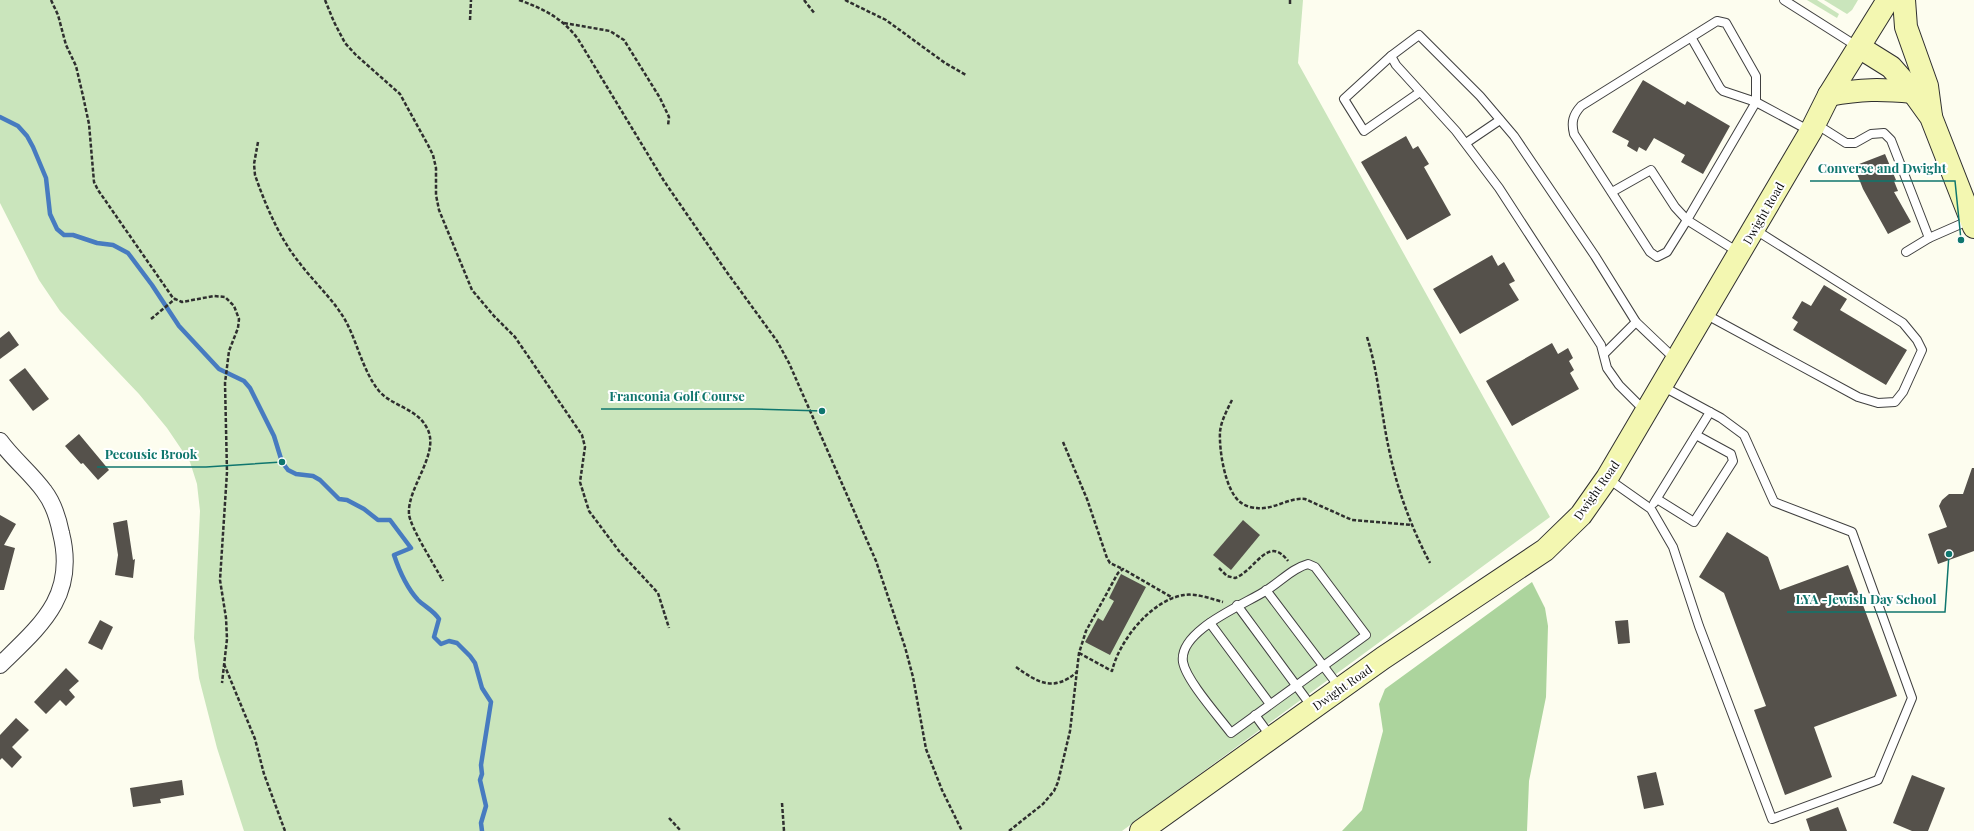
<svg xmlns="http://www.w3.org/2000/svg" width="1974" height="831" font-family="'Playfair Display',serif">
  <style>
    .green { fill: #cae5bc }
    .forest { fill: #acd49d }
    .lines { fill: none; stroke-linecap: round; stroke-linejoin: round }
    .stream { stroke: #477bc0; stroke-width: 4.5 }
    .building { fill: #55514b }
    .service-casing { stroke: #404040; stroke-width: 10 }
    .minor-casing { stroke: #404040; stroke-width: 18 }
    .secondary-casing { stroke: #2f2f2f; stroke-width: 24 }
    .path { stroke: #2f2f2f; stroke-width: 2.5; stroke-dasharray: 4 2; stroke-linecap: butt }
    .service { stroke: #fff; stroke-width: 8 }
    .minor { stroke: #fff; stroke-width: 16 }
    .secondary { stroke: #f3f7b1; stroke-width: 22 }
    .labels { text-anchor: middle; dominant-baseline: central; stroke-width: 4; stroke-linejoin: round; paint-order: stroke }
    .street-label { font-size: 12px; fill: #0d0d0d; stroke: #fff }
    .leader { fill: none; stroke: #0f766e; stroke-width: 1.5 }
    .callout-dot { fill: #0f766e; stroke: #fff; stroke-width: 1.5 }
    .callout-label { font-size: 13px; text-anchor: middle; font-weight: bold; fill: #0f766e; stroke: #fff; stroke-width: 4; stroke-linejoin: round; paint-order: stroke }
  </style>
  <rect width="100%" height="100%" fill="#fdfdef"/>
  <g class="green">
    <polygon points="0,0 1303,0 1298,63 1550,517 1122,831 244,831 217,748 199,678 194,638 200,511 197,484 190,462 167,428 139,394 60,311 39,280 0,203"/>
    <polygon points="1807,0 1817,0 1839,14 1837,18"/>
    <polygon points="1824,0 1858,0 1852,10 1847,14"/>
  </g>
  <polygon class="forest" points="1532,582 1545,608 1548,626 1546,697 1529,781 1527,831 1342,831 1362,810 1383,731 1379,704 1385,689"/>
  <g class="lines">
    <path class="stream" d="M0,117L18,126L27,136L33,147L46,178L50,214L57,229L64,235H73L97,243L113,245L128,253L152,285L179,326L219,369L244,381L250,388L274,436L282,462L288,470L296,474L313,476L320,480L339,499L347,500L364,509L378,520H390L411,548L394,555C399,570 407,588 418,600C425,607 433,610 439,619L434,637L441,644L449,641L457,643L470,656L475,663L482,688L491,702L481,765L482,774L480,780L486,806L481,823L482,831"/>
  </g>
  <g class="building">
    <polygon points="1643,80 1685,105 1687,101 1730,126 1703,174 1681,162 1685,155 1654,138 1646,151 1639,147 1637,152 1627,146 1629,141 1612,132"/>
    <polygon points="1406,136 1413,149 1418,146 1429,164 1424,167 1451,215 1407,240 1361,162"/>
    <polygon points="1885,154 1896,180 1894,181 1898,191 1894,192 1911,222 1888,234 1863,189 1854,166"/>
    <polygon points="1492,255 1498,266 1504,262 1515,281 1509,284 1519,300 1460,334 1433,289"/>
    <polygon points="1824,285 1847,299 1840,310 1907,350 1886,385 1793,330 1798,322 1792,318 1802,301 1811,306"/>
    <polygon points="9,331 19,345 0,359 0,338"/>
    <polygon points="1552,343 1558,354 1568,348 1573,358 1569,361 1574,370 1570,373 1579,389 1512,426 1486,381"/>
    <polygon points="25,368 49,399 33,411 9,380"/>
    <polygon points="79,434 109,470 98,480 83,463 81,464 65,446"/>
    <polygon points="1972,468 1974,468 1974,551 1938,564 1928,534 1947,527 1939,506 1942,500 1949,494 1963,494"/>
    <polygon points="0,515 16,524 4,545 15,548 4,590 0,590"/>
    <polygon points="127,520 133,560 135,559 133,578 115,575 118,555 113,523"/>
    <polygon points="1243,520 1260,535 1231,570 1213,555"/>
    <polygon points="1727,532 1768,557 1780,590 1848,565 1897,696 1814,727 1832,777 1785,795 1754,710 1766,706 1724,593 1699,577"/>
    <polygon points="1121,574 1146,587 1110,655 1085,642 1098,618 1103,621 1114,601 1109,598"/>
    <polygon points="100,620 113,627 102,650 88,643"/>
    <polygon points="1628,620 1630,643 1618,644 1615,621"/>
    <polygon points="66,668 79,681 69,690 75,697 66,706 60,700 46,714 34,702"/>
    <polygon points="16,718 29,730 12,747 22,757 12,768 2,758 0,760 0,735"/>
    <polygon points="1656,772 1664,805 1644,809 1637,776"/>
    <polygon points="1912,775 1945,788 1928,831 1912,831 1893,823"/>
    <polygon points="182,780 184,795 160,799 161,803 133,807 130,788"/>
    <polygon points="1838,807 1847,831 1810,831 1806,819"/>
  </g>
  <g class="lines">
    <defs>
      <g id="service">
        <polyline points="1784,0 1858,47"/>
        <polyline points="1391,56 1344,99 1364,131 1420,92"/>
        <polyline points="1816,124 1846,143 1855,143 1871,134 1884,133 1891,140 1929,238 1906,252"/>
        <polyline points="1466,143 1500,120"/>
        <path d="M1612,192L1651,170L1675,207L1687,220L1667,252L1657,257L1650,252L1574,134C1571,122 1573,115 1581,106L1717,21L1726,23L1756,76V102L1723,91L1720,88L1691,37"/>
        <polyline points="1929,238 1970,220"/>
        <polyline points="1738,252 1687,220 1756,102 1810,131"/>
        <polyline points="1705,314 1858,397 1878,403 1895,402 1903,392 1922,350 1917,340 1903,323 1754,229"/>
        <polyline points="1604,354 1636,322"/>
        <polyline points="1645,411 1619,385 1607,368 1601,345 1499,188 1456,131 1396,65 1391,56 1419,35 1480,96 1514,136 1595,256 1636,322 1676,360"/>
        <polyline points="1607,478 1651,509 1673,547 1699,626 1772,819 1878,780 1912,698 1852,532 1774,502 1744,435 1721,418 1662,386"/>
        <polyline points="1657,499 1694,522 1733,461 1731,454 1696,435"/>
        <polyline points="1654,503 1710,412"/>
        <path d="M1308,564L1315,567L1366,635L1231,733C1219,717 1186,680 1183,662C1178,630 1246,604 1267,590C1281,581 1293,568 1308,564Z"/>
        <polyline points="1266,590 1340,688"/>
        <polyline points="1237,605 1312,707"/>
        <polyline points="1210,623 1270,704"/>
        <polyline points="1255,715 1271,737"/>
      </g>
      <path id="minor" d="M0,441C13,459 31,473 44,491C54,504 58,518 61,533C77,596 41,625 0,665"/>
      <g id="secondary">
        <polyline points="1904,0 1906,27 1927,86 1931,116"/>
        <polyline points="1859,47 1891,67 1913,92 1931,117 1974,227"/>
        <path d="M1829,95C1862,89 1880,89 1913,92"/>
        <polyline points="1141,831 1383,658 1545,550 1581,515 1607,478 1811,131 1829,95 1888,0"/>
      </g>
    </defs>
    <use href="#service" class="service-casing"/>
    <use href="#minor" class="minor-casing"/>
    <use href="#secondary" class="secondary-casing"/>
    <g class="path">
      <polyline points="51,0 58,15 66,45 76,66 83,96 89,124 94,182 98,190 173,298 182,302 214,296 225,297 234,306 239,319 238,328 229,351 225,383 227,472 220,580 226,618 227,639 222,683"/>
      <polyline points="325,0 334,22 345,43 356,55 400,94 428,145 433,155 436,168 436,195 439,210 472,290 494,316 515,337 582,435 585,447 580,482 589,511 619,551 658,593 669,628"/>
      <path d="M519,0C544,9 562,18 578,39L664,181L726,271L777,341L789,363L876,561L905,647L913,677L926,749L942,790L962,831"/>
      <polyline points="804,0 815,14"/>
      <polyline points="845,0 886,20 945,63 966,75"/>
      <polyline points="1290,0 1290,6"/>
      <polyline points="470,20 471,0"/>
      <polyline points="564,23 610,31 624,40 660,98 669,117 668,126"/>
      <path d="M258,142L254,164L255,175C265,204 279,237 298,261C312,280 331,297 344,318C357,340 362,370 379,391C393,407 418,408 428,430C439,455 407,488 409,514C410,527 435,566 443,581"/>
      <polyline points="151,319 175,299"/>
      <path d="M1367,337C1379,375 1381,415 1390,454C1398,492 1412,529 1430,563"/>
      <path d="M1232,400C1227,410 1221,421 1220,432C1219,450 1225,490 1240,502C1245,506 1252,508 1257,508C1274,510 1289,497 1305,499L1352,520L1412,525"/>
      <polyline points="1063,442 1087,499 1107,558 1110,563 1123,569"/>
      <path d="M1219,568L1227,576L1235,578C1256,570 1268,534 1288,561"/>
      <path d="M1079,653L1112,671C1119,641 1151,600 1184,595C1196,593 1212,599 1223,602"/>
      <polyline points="224,664 255,739 264,774 285,831"/>
      <path d="M1016,667C1038,683 1054,692 1077,672"/>
      <polyline points="782,803 784,831"/>
      <polyline points="669,818 681,831"/>
      <polyline points="1009,831 1043,804 1054,791 1058,782 1070,731 1079,653 1086,631 1118,573 1123,569 1173,598"/>
    </g>
    <use href="#service" class="service"/>
    <use href="#minor" class="minor"/>
    <use href="#secondary" class="secondary"/>
  </g>
  <g class="labels">
    <g class="street-label">
      <text transform="translate(1763 213) rotate(-60)">Dwight Road</text>
      <text transform="translate(1596 490) rotate(-55)">Dwight Road</text>
      <text transform="translate(1342 687) rotate(-35)">Dwight Road</text>
    </g>
  </g>
  <path class="leader" d="M1961 240L1955 181H1810M822 411L753 409H601M282 462L206 467H97M1949 554L1945 612H1787"/>
  <g class="callout-dot">
    <circle cx="1961" cy="240" r="4"/>
    <circle cx="822" cy="411" r="4"/>
    <circle cx="282" cy="462" r="4"/>
    <circle cx="1949" cy="554" r="4"/>
  </g>
  <g class="callout-label">
    <text x="1882" y="173">Converse and Dwight</text>
    <text x="677" y="401">Franconia Golf Course</text>
    <text x="151" y="459">Pecousic Brook</text>
    <text x="1866" y="604">LYA -Jewish Day School</text>
  </g>
</svg>
